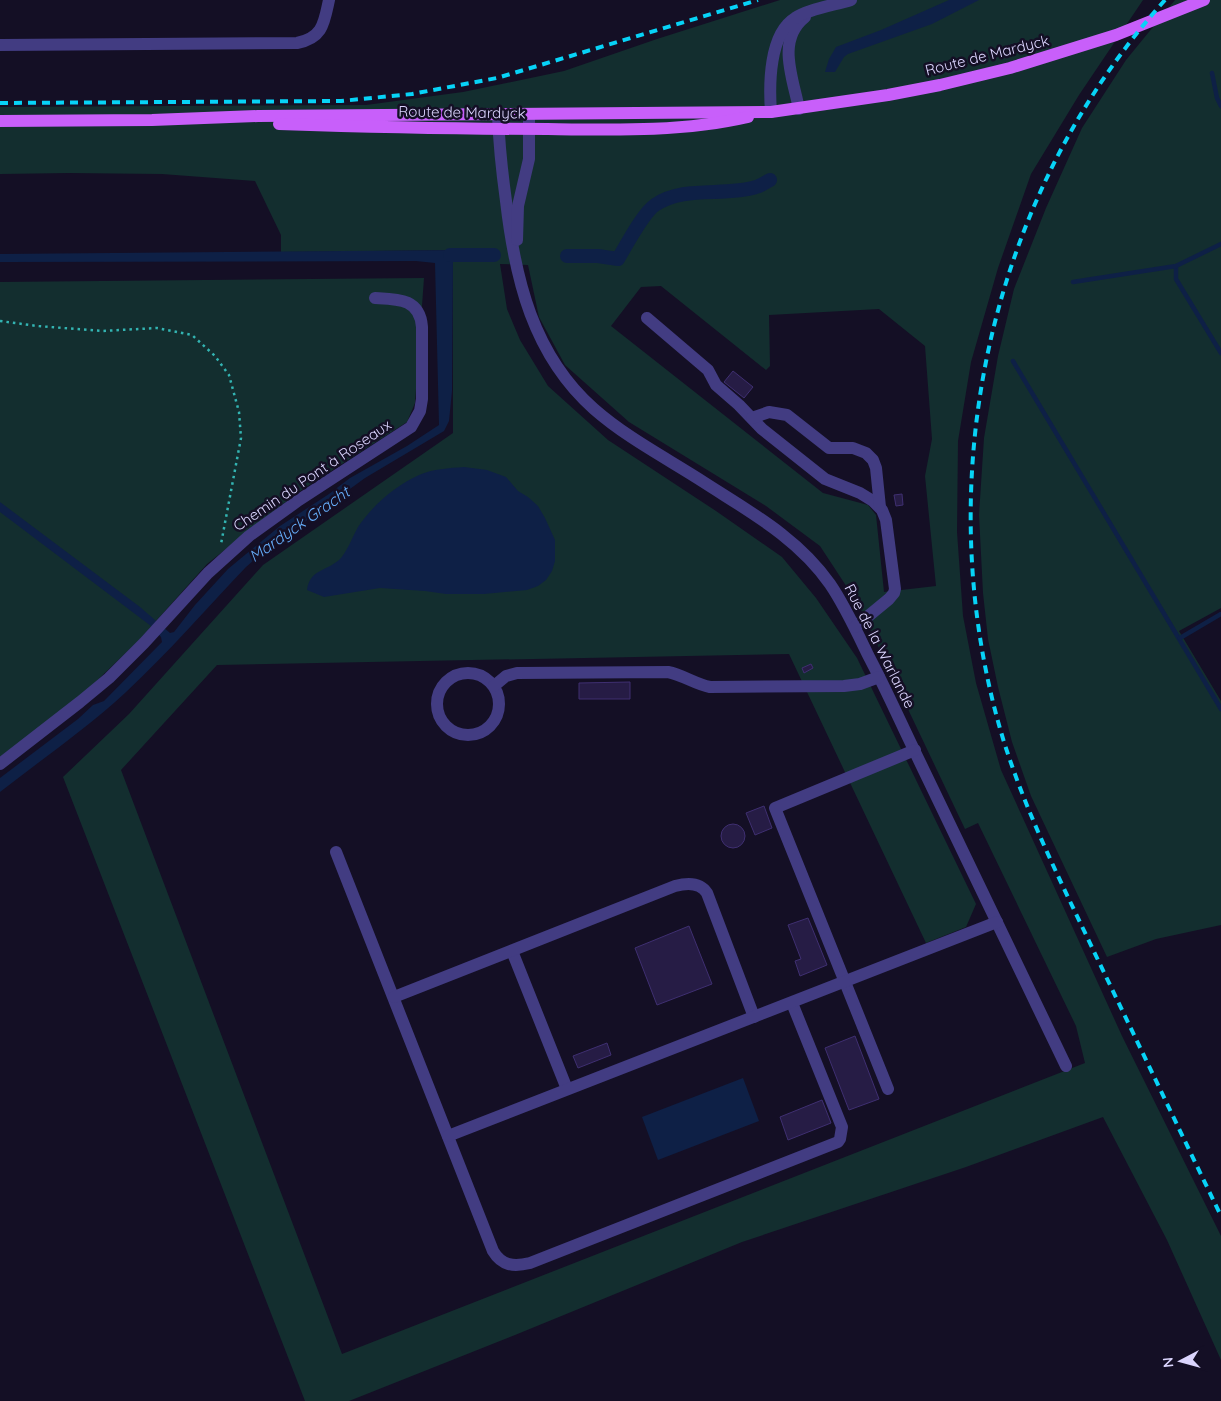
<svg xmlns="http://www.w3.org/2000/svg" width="1221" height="1401" font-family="Quicksand,sans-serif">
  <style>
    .green { fill: #132e2f; fill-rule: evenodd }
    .water { fill: #0e2046 }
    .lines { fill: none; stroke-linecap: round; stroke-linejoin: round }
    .stream { stroke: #0e2046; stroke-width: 4.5 }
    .canal { stroke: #0e2046; stroke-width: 14 }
    .building { fill: #261c45; stroke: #3f2f71 }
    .path { stroke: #33b4b2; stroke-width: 2.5; stroke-dasharray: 2.5 4; stroke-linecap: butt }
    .minor { stroke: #423c82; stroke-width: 12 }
    .major { stroke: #c85ffa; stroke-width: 12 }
    .rail { stroke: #07d3f7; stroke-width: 4; stroke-dasharray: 8 6; stroke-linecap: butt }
    .labels { text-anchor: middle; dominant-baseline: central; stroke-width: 5; stroke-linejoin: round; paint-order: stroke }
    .street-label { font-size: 15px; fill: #dbd5fe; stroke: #140f25 }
    .water-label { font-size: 16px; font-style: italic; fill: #66aefb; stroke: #140f25 }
  </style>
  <rect width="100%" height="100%" fill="#140f25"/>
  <g class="green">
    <path d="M780,0H1143L1079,95L1031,174L998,268L971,362L958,441L957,532L963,616L976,683L1001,770L1122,1036L1221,1236V1360L1167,1240L1103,1117L966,1167L742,1242L515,1335L349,1401H305L63,777L129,714L263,565L453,433V260L477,262L468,260L466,250L281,252V235L255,181L162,174L69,173L0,174V107L366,105L463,92L564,71L657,39ZM500,264L528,265L539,317L565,365L629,422L766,506L820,546L858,604L965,829L978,823L1076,1026L1085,1063L342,1354L121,770L217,665L789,654L926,943L966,927L976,904L857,658L816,598L782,557L716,511L608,440L548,386L520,340L507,309ZM661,286L766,370L770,366L769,315L879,309L925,346L932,439L925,476L936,586L884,592L876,515L868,505L823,493L611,326L641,287Z"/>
    <polygon points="1175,0 1221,0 1221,608 1179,631 1221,701 1221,925 1156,939 1107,957 1031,796 1012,742 998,687 988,639 983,593 979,515 984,438 998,356 1014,289 1046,208 1082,128 1126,60"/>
    <polygon points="424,278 415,403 407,422 297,493 207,564 139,640 82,695 0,757 0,282"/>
  </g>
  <g class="water">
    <polygon points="949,0 979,0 932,24 848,54 844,57 835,72 825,72 829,59 836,47 881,30"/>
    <path d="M466,250L468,260H453L452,391L449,421L444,431L365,478L262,553L246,567C206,609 168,653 125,693C86,729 42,759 0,792V778L78,719L93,705L104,701L162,642L161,637L151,626L0,512V502L140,607L170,633L174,632L195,605L228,569L280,526L329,494L350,478L407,446L439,425L435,263L416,261L0,262V254Z"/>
    <path d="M464,467L487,470L506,477L518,491L528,497L538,506L545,518L555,540V561L552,571L546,580L538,586L527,590L484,594H446L425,591L380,588L324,597L307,590C310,569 325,572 339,560C346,554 353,536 358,527C373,505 395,486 419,475C433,469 449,468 464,467Z"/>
    <polygon points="743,1078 759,1121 658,1160 642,1117"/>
  </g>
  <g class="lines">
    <g class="stream">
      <polyline points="1212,73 1217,98 1221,106"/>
      <polyline points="1176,266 1176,279 1221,353"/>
      <polyline points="1073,282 1176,266 1221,244"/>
      <polyline points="1013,361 1221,709"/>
      <polyline points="1180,638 1221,614"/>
    </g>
    <g class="canal">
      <polyline points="450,255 494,255"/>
      <path d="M567,256H598L618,259C626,246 643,213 655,205C684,185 724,197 756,187C761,186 766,182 770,180"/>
    </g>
  </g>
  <g class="building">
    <polygon points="733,371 753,387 744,398 724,382"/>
    <polygon points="902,494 903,505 896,506 894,495"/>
    <polygon points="811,664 813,668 804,673 802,668"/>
    <polygon points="630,682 630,699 579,699 579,683"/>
    <polygon points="764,806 772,828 755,835 746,813"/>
    <circle cx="733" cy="836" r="12"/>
    <polygon points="808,918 827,965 800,976 795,961 801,959 788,925"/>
    <polygon points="689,926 712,984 657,1005 635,948"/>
    <polygon points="855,1036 879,1099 849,1110 825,1048"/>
    <polygon points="607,1043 611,1055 578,1068 573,1056"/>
    <polygon points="822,1100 831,1123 788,1140 780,1117"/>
  </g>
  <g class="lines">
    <polyline class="path" points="0,321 37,326 102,331 157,328 192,335 215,356 229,375 239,412 241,438 221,544"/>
    <g class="minor">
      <path d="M0,45L297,43C323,38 324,23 329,0"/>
      <path d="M799,109C793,78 776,40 805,17"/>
      <path d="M771,112C769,85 769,34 795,18C808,9 835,5 851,0"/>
      <path d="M498,115C499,144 502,172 506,201C515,279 533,355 594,409C627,438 668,459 705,483C750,512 798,538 830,584C845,606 856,630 868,655C885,687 900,721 916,754C966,858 1016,962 1066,1066"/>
      <polyline points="517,240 518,206 529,159 529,115"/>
      <polyline points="647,318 708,370 716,385 739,405 762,429 825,479 860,493 873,501 882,510 886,520 895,589 894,593 889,599 855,627"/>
      <polyline points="752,418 769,412 787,415 829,448 853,448 866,453 873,460 876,468 880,507"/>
      <circle cx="468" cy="704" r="31"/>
      <path d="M494,686L506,676L517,673L668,672C683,675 695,684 710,687L844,686L860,684L879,677"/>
      <path d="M0,764L80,702L109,678L144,643L208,573L249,536L299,500L411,427L420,411L422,399V327C420,298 397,299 375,298"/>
      <path d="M336,852L493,1251C502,1266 514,1267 530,1263L838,1142L840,1139L842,1127L792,1003"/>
      <polyline points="512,951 567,1089"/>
      <path d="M394,997L675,886C686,883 700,882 707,893L754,1017"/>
      <polyline points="888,1089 775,808 915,750"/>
      <polyline points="448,1136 997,922"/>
    </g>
    <g class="major">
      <polyline points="0,121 152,120 258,116 771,112 888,95 940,85 1010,68 1116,35 1204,0"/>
      <path d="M279,124C369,127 458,129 548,129C614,130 683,132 748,117"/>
    </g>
    <g class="rail">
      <path d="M1165,0C987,198 926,487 1004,742C1028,818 1064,888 1098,960C1139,1045 1180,1131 1221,1216"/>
      <polyline points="0,103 341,101 412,94 497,78 758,0"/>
    </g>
  </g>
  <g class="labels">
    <g class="street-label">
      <text transform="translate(987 55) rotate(-14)">Route de Mardyck</text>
      <text transform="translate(462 112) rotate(1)">Route de Mardyck</text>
      <text transform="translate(312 475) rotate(-34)">Chemin du Pont à Roseaux</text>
      <text transform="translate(880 646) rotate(63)">Rue de la Warlande</text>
    </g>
    <g class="water-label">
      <text transform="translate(299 524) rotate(-35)">Mardyck Gracht</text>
    </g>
  </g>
  <g transform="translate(1181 1361) rotate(264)" stroke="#140f25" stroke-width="4" paint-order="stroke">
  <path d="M0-4L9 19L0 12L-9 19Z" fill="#dbd5fe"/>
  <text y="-8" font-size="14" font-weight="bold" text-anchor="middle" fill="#dbd5fe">N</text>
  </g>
</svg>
